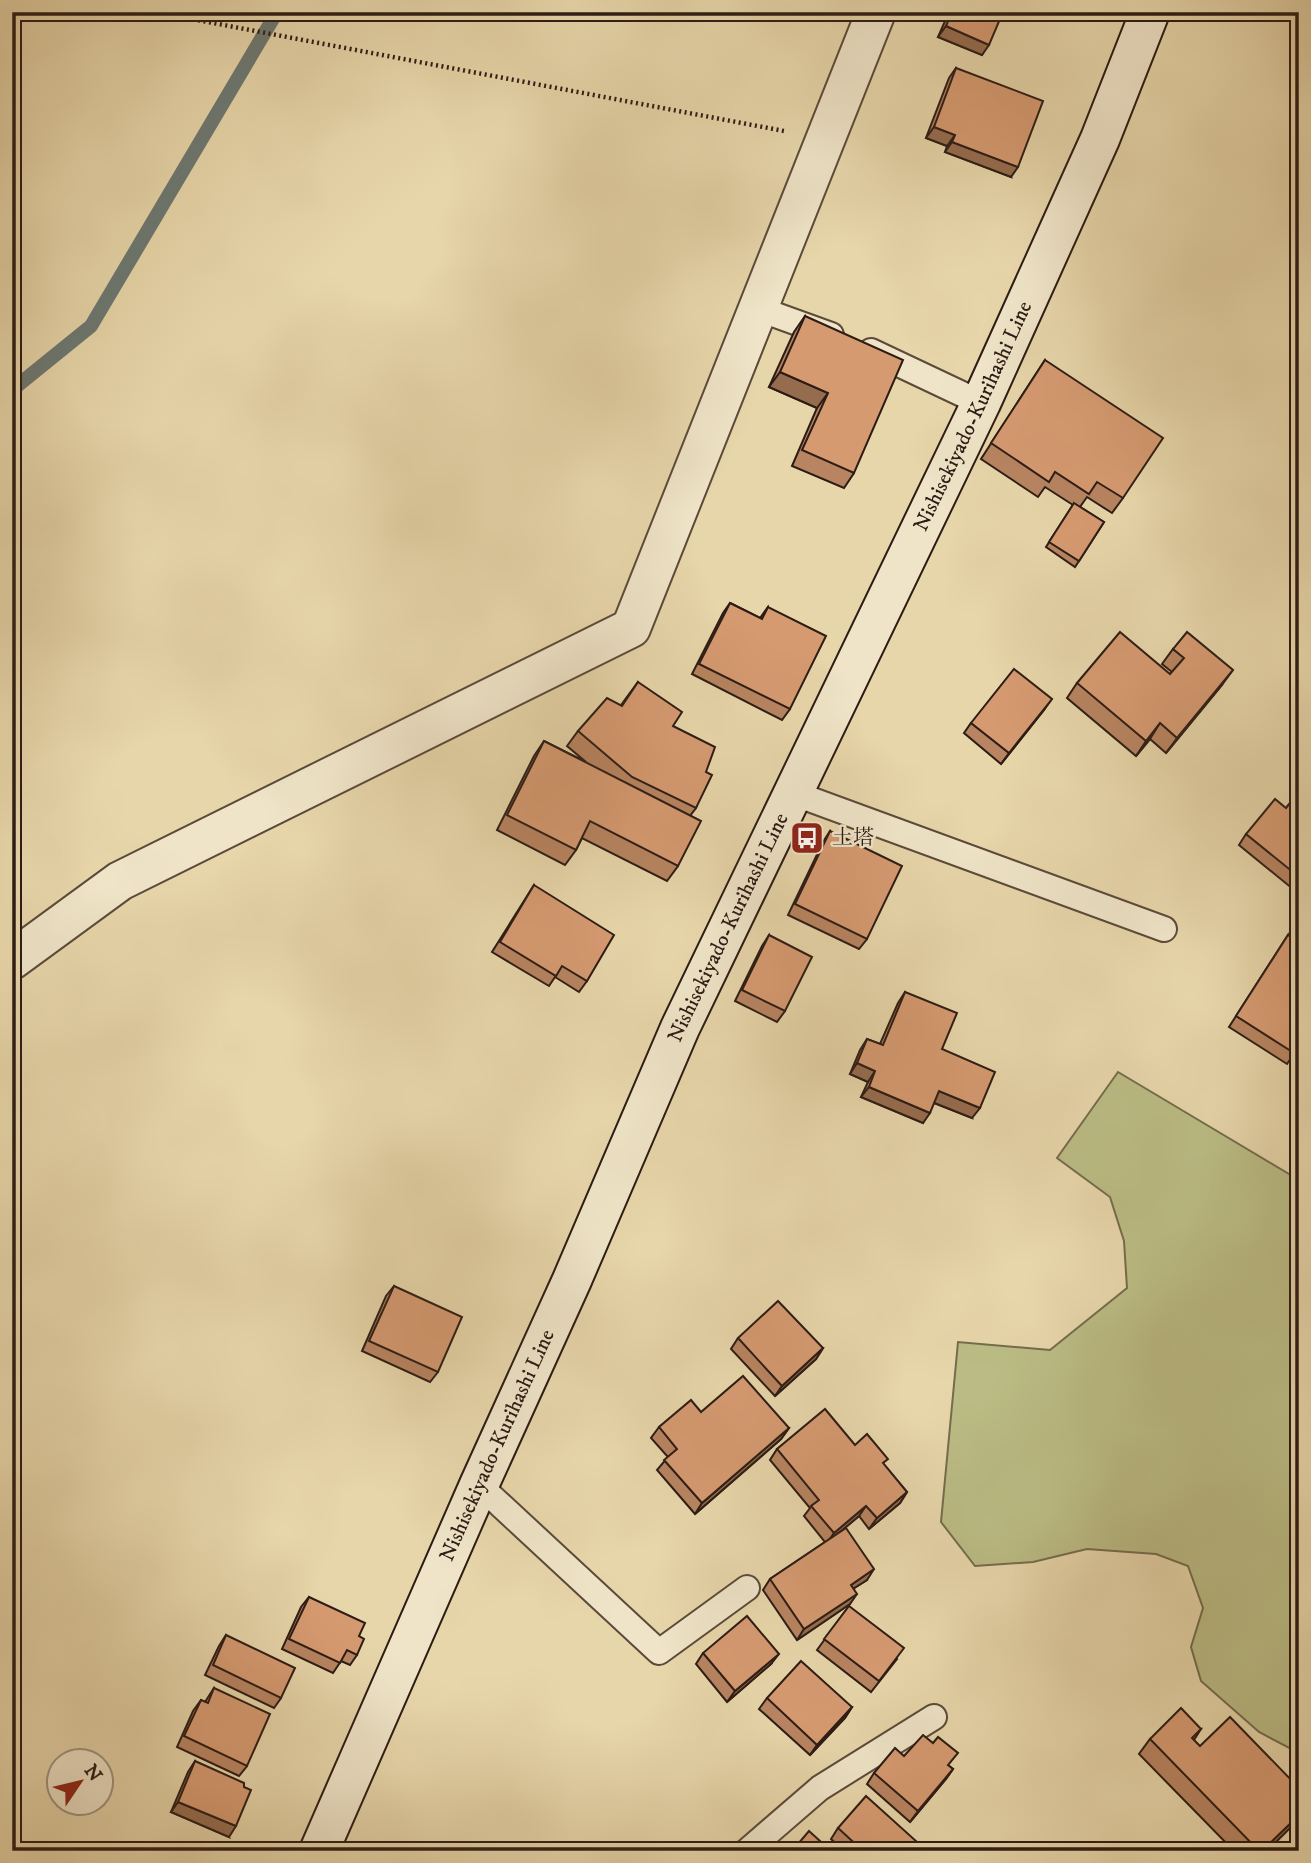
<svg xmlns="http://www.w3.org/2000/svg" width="1311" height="1863" font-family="'IM FELL DW Pica','Noto Serif JP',serif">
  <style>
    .green { fill: #bbbc85; stroke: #746c4d; stroke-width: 2 }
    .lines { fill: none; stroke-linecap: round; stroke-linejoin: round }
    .stream { stroke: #6d7973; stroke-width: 14 }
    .service-casing { stroke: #5b4a3a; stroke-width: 28 }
    .minor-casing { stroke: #5b4a3a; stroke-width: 42 }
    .secondary-casing { stroke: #2c1c15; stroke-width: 42 }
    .path { stroke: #2c1c15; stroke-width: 4.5; stroke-dasharray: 2 3.5; stroke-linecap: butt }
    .service { stroke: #efe4c8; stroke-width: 24 }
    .minor { stroke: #efe4c8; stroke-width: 38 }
    .secondary { stroke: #efe4c8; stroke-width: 38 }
    .wall { fill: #b88461; stroke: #2c1c15; stroke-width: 2 }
    .shaded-wall { fill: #966c4f; stroke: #2c1c15; stroke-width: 2 }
    .building { fill: #d69a71; stroke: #2c1c15; stroke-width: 2 }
    .labels { text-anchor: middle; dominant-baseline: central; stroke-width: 5; stroke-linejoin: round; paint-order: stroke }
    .street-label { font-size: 21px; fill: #2c1c15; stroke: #efe4c8 }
    .poi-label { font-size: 21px; fill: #2c1c15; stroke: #efe4c8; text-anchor: start }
  </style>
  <rect width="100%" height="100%" fill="#e7d6aa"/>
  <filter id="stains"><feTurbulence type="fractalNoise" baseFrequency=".00286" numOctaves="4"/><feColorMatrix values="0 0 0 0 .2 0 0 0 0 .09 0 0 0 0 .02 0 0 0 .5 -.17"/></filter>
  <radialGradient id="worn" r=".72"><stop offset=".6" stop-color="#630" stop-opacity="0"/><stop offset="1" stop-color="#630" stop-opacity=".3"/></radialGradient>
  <polygon class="green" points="1118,1072 1299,1180 1299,1753 1259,1732 1201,1681 1191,1647 1203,1608 1188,1566 1156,1554 1087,1549 1033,1562 975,1566 941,1522 958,1342 1050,1350 1127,1288 1124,1241 1110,1197 1057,1158"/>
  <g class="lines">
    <polyline class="stream" points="12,390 91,326 277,12"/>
    <defs>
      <g id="service">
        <polyline points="759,309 831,335"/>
        <polyline points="871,351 981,403"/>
        <polyline points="793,793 1164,929"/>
        <polyline points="479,1485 659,1652 747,1588"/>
        <polyline points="747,1851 820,1788 934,1717"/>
      </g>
      <polyline id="minor" points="12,960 120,881 631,628 876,12"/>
      <g id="secondary">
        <path id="s1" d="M319,1851L479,1485L572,1280L680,1028L981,403L1100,139L1150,12"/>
      </g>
    </defs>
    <use href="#service" class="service-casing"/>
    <use href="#minor" class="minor-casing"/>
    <use href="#secondary" class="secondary-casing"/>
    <polyline class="path" points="155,12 784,131"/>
    <use href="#service" class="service"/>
    <use href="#minor" class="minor"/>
    <use href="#secondary" class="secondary"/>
  </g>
  <g class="wall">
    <polygon points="949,12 1003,12 982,55 938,37"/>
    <polygon points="956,68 1011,177 945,152 947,146 926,138 949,78"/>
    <polygon points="805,316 854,473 844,488 792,466 817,408 769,387 794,332"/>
    <polygon points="1045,360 1123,498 1112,513 1087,497 1080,507 1104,522 1075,567 1046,547 1073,505 1045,487 1038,497 981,459"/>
    <polygon points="730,603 760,618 768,607 790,709 782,720 692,674 723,613"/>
    <polygon points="1173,649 1222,685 1166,753 1150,739 1136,756 1067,698 1077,683 1170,674 1172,672 1162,664"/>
    <polygon points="638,682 673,726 706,772 696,808 690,816 678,866 667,881 582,838 576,850 565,865 497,830 534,756 544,741 586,762 567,746 578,731 621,705"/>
    <polygon points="1044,710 1001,764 964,733 971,723"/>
    <polygon points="1299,792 1299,894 1239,845 1246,834 1286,808"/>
    <polygon points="830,831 867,939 859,949 788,915 823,842"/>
    <polygon points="534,885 587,981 579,992 555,977 549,986 492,952"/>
    <polygon points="769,935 785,1011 777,1022 735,1001 762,946"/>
    <polygon points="1288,935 1299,1046 1287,1064 1229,1027"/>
    <polygon points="905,992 942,1049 972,1118 934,1103 923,1123 861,1097 868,1082 850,1074 860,1050 867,1039 880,1044 898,1003"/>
    <polygon points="394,1286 438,1372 430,1382 362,1351 386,1296"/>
    <polygon points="738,1338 823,1348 816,1359 775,1396 731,1349"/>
    <polygon points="701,1412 789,1428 781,1439 695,1514 657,1470 668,1457 651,1438 659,1427"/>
    <polygon points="855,1445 884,1465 907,1492 900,1503 869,1529 859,1516 840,1532 867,1580 853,1589 850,1604 797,1640 763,1590 770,1579 825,1542 804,1516 810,1508 770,1460 777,1449"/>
    <polygon points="309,1597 359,1636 357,1655 350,1665 341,1661 333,1673 282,1649 301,1607"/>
    <polygon points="849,1606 897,1659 871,1692 817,1650"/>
    <polygon points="226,1635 281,1698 274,1708 205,1675 219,1646"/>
    <polygon points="703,1653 771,1664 727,1702 696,1664"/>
    <polygon points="214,1688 247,1766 239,1776 177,1747 193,1711 201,1700 205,1702"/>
    <polygon points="767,1698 852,1707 845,1718 810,1755 759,1709"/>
    <polygon points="1201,1729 1194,1740 1267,1851 1234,1851 1139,1754 1150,1739"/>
    <polygon points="904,1756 949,1766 953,1769 946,1779 910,1822 867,1784 874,1773"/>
    <polygon points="195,1761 229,1837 171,1812 188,1772"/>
    <polygon points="838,1828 910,1851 844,1851 831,1839"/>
  </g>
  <g class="shaded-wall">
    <polygon points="946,26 989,45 982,55 938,37"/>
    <polygon points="934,127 955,135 947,146 926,138"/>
    <polygon points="952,142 1018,167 1011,177 945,152"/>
    <polygon points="780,372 828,393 817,408 769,387"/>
    <polygon points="1233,670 1222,685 1166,753 1177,738"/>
    <polygon points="1052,699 1044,710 1001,764 1009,753"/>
    <polygon points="1160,723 1150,739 1136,756 1146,741"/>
    <polygon points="857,1063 875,1071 868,1082 850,1074"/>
    <polygon points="869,1087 930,1113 923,1123 861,1097"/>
    <polygon points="939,1091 980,1108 972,1118 932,1102"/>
    <polygon points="823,1348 816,1359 775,1396 782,1386"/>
    <polygon points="789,1428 781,1439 695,1514 702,1503"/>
    <polygon points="907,1492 900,1503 869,1529 877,1518"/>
    <polygon points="866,1506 859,1516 827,1543 834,1533"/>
    <polygon points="874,1569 867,1580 843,1595 851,1585"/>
    <polygon points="857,1594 850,1604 797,1640 804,1629"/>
    <polygon points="779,1654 771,1664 727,1702 735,1691"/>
    <polygon points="852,1707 845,1718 810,1755 817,1745"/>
    <polygon points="953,1769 946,1779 910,1822 918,1811"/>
    <polygon points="178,1802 236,1826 229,1837 171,1812"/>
    <polygon points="1299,1815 1299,1819 1267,1851 1262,1851"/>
  </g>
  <g class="building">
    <polygon points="952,12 1003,12 989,45 946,26"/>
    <polygon points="956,68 1043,101 1018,167 952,142 955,135 934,127"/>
    <polygon points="805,316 903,360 854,473 802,450 828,393 780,372"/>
    <polygon points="1045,360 1163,438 1123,498 1097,482 1089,494 1055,472 1049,482 991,443"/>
    <polygon points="1074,503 1104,522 1079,561 1049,542"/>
    <polygon points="730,603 762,619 768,607 826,636 790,709 699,664"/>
    <polygon points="1120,632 1170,674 1184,658 1173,649 1187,632 1233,670 1177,738 1160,723 1146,741 1077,683"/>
    <polygon points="1014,669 1052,699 1009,753 971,723"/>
    <polygon points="638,682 682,712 673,726 715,747 706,772 712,775 696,808 632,777 578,731 607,698 622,706"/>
    <polygon points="544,741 701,821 678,866 590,821 576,850 507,815"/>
    <polygon points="1299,792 1299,877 1246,834 1275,799 1286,808"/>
    <polygon points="830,831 902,866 867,939 795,904"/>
    <polygon points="534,885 614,935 587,981 562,966 556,976 500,942"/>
    <polygon points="769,935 812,957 785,1011 742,990"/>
    <polygon points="1288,935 1299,942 1299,1046 1294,1053 1236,1016"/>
    <polygon points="905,992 957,1013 942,1049 995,1072 980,1108 939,1091 930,1113 869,1087 875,1071 857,1063 867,1039 883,1045"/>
    <polygon points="394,1286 462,1317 438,1372 369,1341"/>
    <polygon points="778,1301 823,1348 782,1386 738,1338"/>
    <polygon points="743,1376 789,1428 702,1503 664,1460 677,1449 659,1427 691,1400 701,1412"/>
    <polygon points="825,1409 855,1445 867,1434 888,1459 883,1463 907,1492 877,1518 866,1506 834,1533 811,1506 819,1500 777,1449"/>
    <polygon points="846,1528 874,1569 851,1585 857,1594 804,1629 770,1579"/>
    <polygon points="309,1597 365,1623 359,1636 364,1639 357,1655 347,1650 340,1663 289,1639"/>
    <polygon points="849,1606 904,1648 879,1681 824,1639"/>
    <polygon points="747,1616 779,1654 735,1691 703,1653"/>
    <polygon points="226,1635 295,1668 281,1698 213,1665"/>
    <polygon points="801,1661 852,1707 817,1745 767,1698"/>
    <polygon points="214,1688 270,1714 247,1766 184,1736 201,1700 208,1703"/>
    <polygon points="1181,1708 1201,1729 1192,1738 1200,1746 1230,1717 1299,1788 1299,1815 1262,1851 1259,1851 1150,1739"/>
    <polygon points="923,1735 933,1743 938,1737 958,1753 948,1765 953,1769 918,1811 874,1773 895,1748 904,1756"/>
    <polygon points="195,1761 244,1783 244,1787 251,1790 236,1826 178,1802"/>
    <polygon points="866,1796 916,1841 908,1851 863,1851 838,1828"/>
    <polygon points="809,1831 831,1851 792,1851"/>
  </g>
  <defs>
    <symbol id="bus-square" viewBox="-11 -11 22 22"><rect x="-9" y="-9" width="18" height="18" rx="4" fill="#8f2418" stroke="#efe4c8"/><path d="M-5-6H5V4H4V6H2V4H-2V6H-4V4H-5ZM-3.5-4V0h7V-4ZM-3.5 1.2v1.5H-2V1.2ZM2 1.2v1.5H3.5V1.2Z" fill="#fff"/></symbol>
  </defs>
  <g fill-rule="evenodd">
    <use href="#bus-square" x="788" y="819" width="38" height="38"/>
  </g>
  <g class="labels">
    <g class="street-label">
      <text stroke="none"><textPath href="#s1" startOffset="1577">Nishisekiyado-Kurihashi Line</textPath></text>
      <text stroke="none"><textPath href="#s1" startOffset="1010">Nishisekiyado-Kurihashi Line</textPath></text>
      <text stroke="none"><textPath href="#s1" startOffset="443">Nishisekiyado-Kurihashi Line</textPath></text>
    </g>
    <g class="poi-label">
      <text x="832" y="838">土塔</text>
    </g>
  </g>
  <rect width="1311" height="1863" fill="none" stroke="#e7d6aa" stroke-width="42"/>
  <rect x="14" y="14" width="1283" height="1835" fill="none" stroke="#2c1c15" stroke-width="3.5"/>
  <rect x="21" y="21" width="1269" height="1821" fill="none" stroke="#2c1c15" stroke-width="2"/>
  <g transform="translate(80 1782) rotate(55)"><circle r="33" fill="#efe4c8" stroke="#a19480" stroke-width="2"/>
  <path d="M0-5L12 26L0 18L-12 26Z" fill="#8f2418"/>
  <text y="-10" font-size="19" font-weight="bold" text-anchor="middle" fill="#2c1c15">N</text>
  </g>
  <rect width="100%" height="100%" filter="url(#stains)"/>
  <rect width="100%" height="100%" fill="url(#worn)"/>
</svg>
